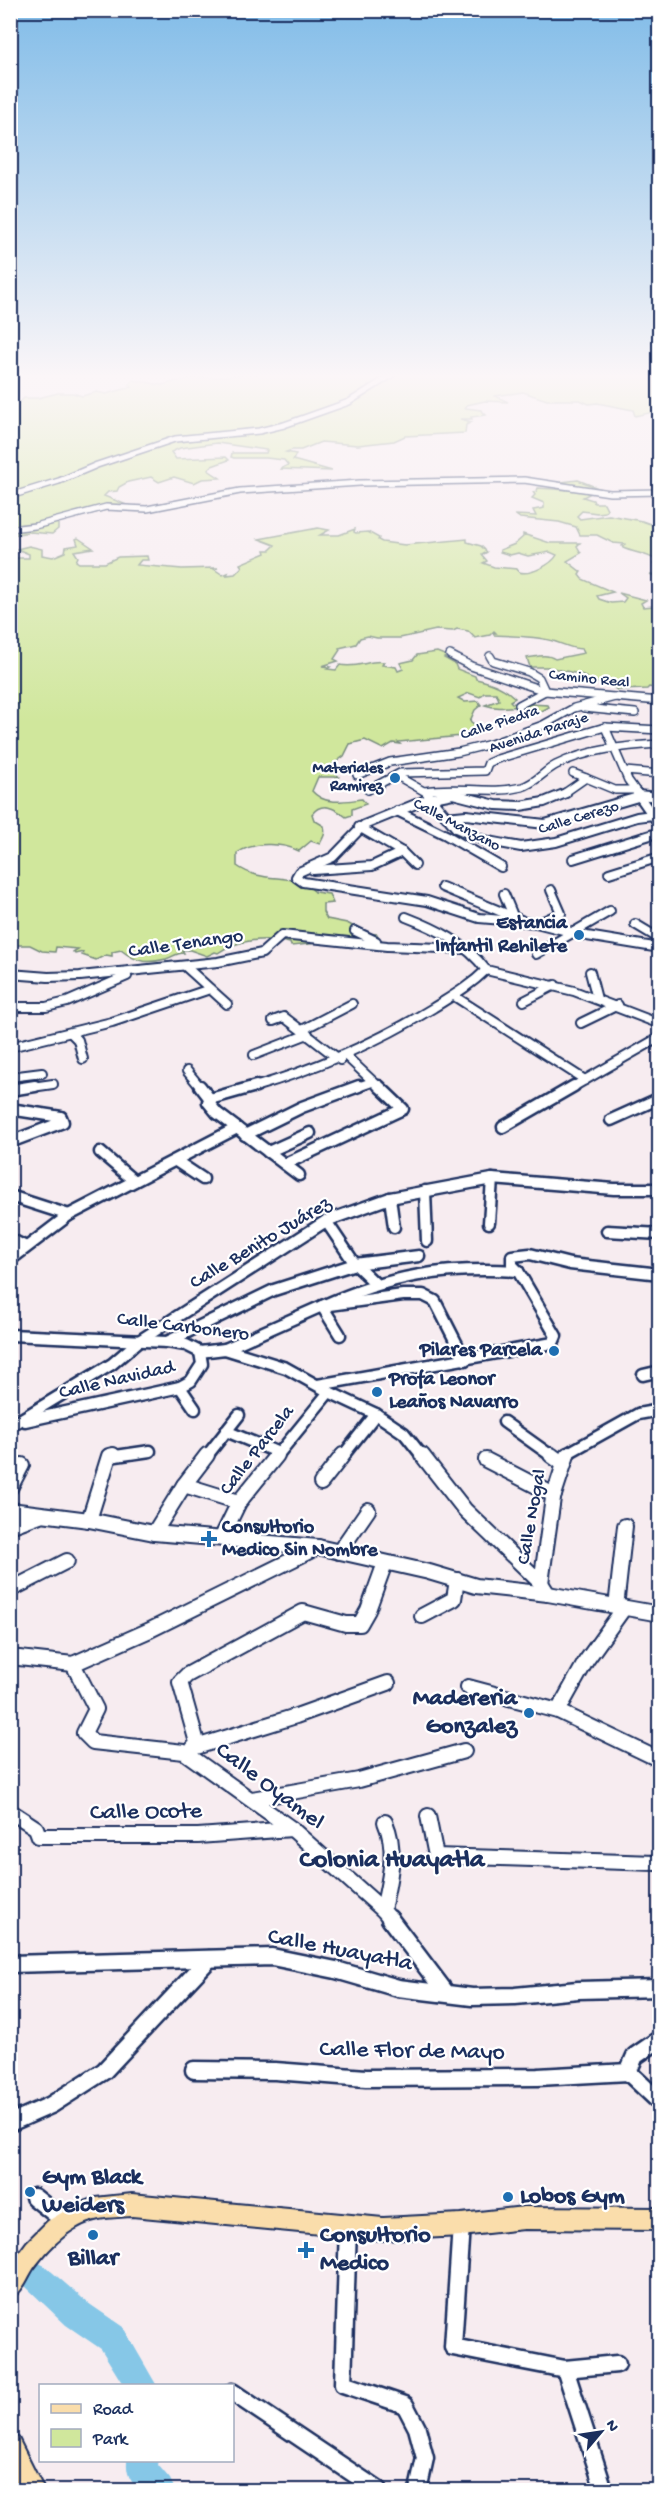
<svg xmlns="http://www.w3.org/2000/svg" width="670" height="2501" font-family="'Gochi Hand',sans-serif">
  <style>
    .green { fill: #d0e79c; stroke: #768b7d; stroke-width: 1.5 }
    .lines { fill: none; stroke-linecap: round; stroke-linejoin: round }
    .river { fill: #86c7e7; fill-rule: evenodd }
    .minor-far5-casing { stroke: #1b2f5e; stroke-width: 8 }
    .minor-far4-casing { stroke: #1b2f5e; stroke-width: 10 }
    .minor-far3-casing { stroke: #1b2f5e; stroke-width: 12 }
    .minor-far2-casing { stroke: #1b2f5e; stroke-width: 15 }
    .minor-far1-casing { stroke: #1b2f5e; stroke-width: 18 }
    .minor-casing { stroke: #1b2f5e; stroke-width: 21 }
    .major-casing { stroke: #1b2f5e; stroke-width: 4 }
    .minor-far5 { stroke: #fff; stroke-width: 5 }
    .minor-far4 { stroke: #fff; stroke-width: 7 }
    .minor-far3 { stroke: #fff; stroke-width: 8 }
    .minor-far2 { stroke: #fff; stroke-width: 10 }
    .minor-far1 { stroke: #fff; stroke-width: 14 }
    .minor { stroke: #fff; stroke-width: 16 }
    .major { fill: #faddab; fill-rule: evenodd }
    .poi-dot { fill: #1f6fb2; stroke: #fff; stroke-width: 2 }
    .labels { text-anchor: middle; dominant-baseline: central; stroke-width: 4.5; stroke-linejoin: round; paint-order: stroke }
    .far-street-label { font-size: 16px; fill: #1b2f5e; stroke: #fff }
    .far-poi-label { font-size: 16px; font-weight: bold; fill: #1b2f5e; stroke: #fff; text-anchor: end }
    .poi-label { font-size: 20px; font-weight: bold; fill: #1b2f5e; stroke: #fff; text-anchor: end }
    .street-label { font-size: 20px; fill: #1b2f5e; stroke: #fff }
    .near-poi-label { font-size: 24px; font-weight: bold; fill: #1b2f5e; stroke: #fff; text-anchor: start }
    .near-street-label { font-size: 24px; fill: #1b2f5e; stroke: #fff }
    .near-neighbourhood-label { font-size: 26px; font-weight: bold; fill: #1b2f5e; stroke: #fff }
  </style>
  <rect width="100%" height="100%" fill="#f7ecf0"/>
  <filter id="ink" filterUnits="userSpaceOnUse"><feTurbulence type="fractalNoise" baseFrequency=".0167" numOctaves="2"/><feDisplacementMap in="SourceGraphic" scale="12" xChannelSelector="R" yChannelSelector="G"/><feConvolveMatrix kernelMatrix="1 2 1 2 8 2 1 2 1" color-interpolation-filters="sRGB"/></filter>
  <g filter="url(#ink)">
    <g class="green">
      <polygon points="268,373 659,373 659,411 635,416 633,410 597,403 589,404 580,400 547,400 523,392 495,396 508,402 485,401 467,405 465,408 481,410 486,415 471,417 472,419 460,419 472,422 466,425 465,433 405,436 394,441 358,445 321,442 301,450 292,450 286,452 296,454 293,460 332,471 280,469 288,465 284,460 266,458 234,458 231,457 232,453 266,453 267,450 217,443 180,448 171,452 176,459 226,457 229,460 212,466 208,470 220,478 202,479 194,483 174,477 159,482 151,477 128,482 119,487 117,491 108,492 104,496 127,505 58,522 58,529 52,534 30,532 11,535 11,404 20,402 24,398 38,398 58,393 73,393 82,396 97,392 106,394 132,387 129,384 133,380 162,385 186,379"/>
      <path d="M578,480L598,488L612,491H595L583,497L593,500L594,503H604L607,509L605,512L597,513L582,511L577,516L580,519L609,515L642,521L659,527V585L656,583L659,582L654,578L656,577L650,574H659L653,564L656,560C646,553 634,553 623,548L622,546L625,544L613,543L597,535H580L576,527L559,522L520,518L516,515L536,516L533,510L544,508V503L532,498L535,495L533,492L537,491L538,488L568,490L575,486L561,482Z"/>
      <path d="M318,528L329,530L320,535H339L355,529L354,532L356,533L368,532L379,538L378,540L382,542L405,545L467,539V542L481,546L487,552L482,555L487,561L483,563L494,567L517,569L519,572C530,576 552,564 557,555L550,552L528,556L518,553L510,555L500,552V550L515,544L523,537V534L550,543H580L577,546L581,553L567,561L581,572L579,575L582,579L613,592L597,596L599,599L611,603L623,602L626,598L619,593L646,600L641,603L643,607L654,606L659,601V689L649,687L647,689L617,690L607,683H593L583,675L548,667H530L527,658C536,657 546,653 555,659L584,653L582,649C572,649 563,644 553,641C535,636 513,636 494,635L493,633H496L494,631L490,635L475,638L468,631L457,629L453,631L436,630L400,638H377L368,636L360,638L356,644L339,648L340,650L334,659L338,661L322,666L330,667L327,669L336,670L340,665C358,669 371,659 384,662L382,665L396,667L398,671L403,669L400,663L413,660L417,655L437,652L447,656L444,658L455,664L457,669L475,676L476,679C490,682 505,688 515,698L510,701L512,703L548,705L549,707C529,719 532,710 516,707C504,706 498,710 485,705L499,700L496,693H484L480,697L469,693L458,698L465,702L478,701L481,705L475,710L470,721L480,729L462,736L398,742L400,744L393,743L383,749L365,740L350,744L344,756L332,765V769L339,777H318L312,791C325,806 344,801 362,799L366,804L352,809V815L346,817C335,808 322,801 312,814L314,820L324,826C326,836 323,836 320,844L311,841L299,851C281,842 253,842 237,853V866C263,885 296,871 315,892L329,894L333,903L323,904V912L327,919L347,923L366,933L377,934L380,942L337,941L291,946L290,943C268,937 237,939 218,953L215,952L207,956L190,950H182L184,953C176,953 173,957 166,959C146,964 136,962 121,950L112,952V956L106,955L96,960L82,955L83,952L75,954L73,952L78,949L56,947L55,952L42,951L30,945H11L10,555L16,558H29V554L17,549L29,546L42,549V555L53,557L65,552L66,547L78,545L76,539L78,538L93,548L74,551L78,557L76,561L79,563H105L118,557L147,556L148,560H141L137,565L182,569L215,568H218L214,569L223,575L228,573L227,575L235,574L242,567L240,564L266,553L265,550H270L275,545L259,539Z"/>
    </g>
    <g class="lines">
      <g class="river">
        <polygon points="35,2261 45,2266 88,2303 123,2327 157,2386 124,2386 101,2349 66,2325 25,2286 20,2276 25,2266"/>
        <path d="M127,2460H159L158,2465L170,2479L175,2490H139C130,2481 126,2474 127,2460Z"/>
      </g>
      <defs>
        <g id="minor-far5">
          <polyline points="10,496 59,481 97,465 175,439 259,431 284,425 349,402 395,373"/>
          <polyline points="10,529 35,526 106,507 147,509 240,491 360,483 524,480 610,493 660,492"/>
        </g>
        <g id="minor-far4">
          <polyline points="450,655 471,666 545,691 660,701"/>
          <polyline points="490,656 493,661 529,672 539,678 545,691 519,705"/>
          <polyline points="584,708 635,713"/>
          <polyline points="605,727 628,780 638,794"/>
          <polyline points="625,771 660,774"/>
          <polyline points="573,773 586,778"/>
          <polyline points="357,775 390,762 459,752 491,744 543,725 574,708 615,697"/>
          <polyline points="397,776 429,794"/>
          <polyline points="368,790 400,773 485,771 488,763 497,759 605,727 660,730"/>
          <path d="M425,791C457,785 490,795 522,787C536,783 544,771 556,765C588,749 625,746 660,744"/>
          <polyline points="447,794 454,794"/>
          <polyline points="563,794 586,778 615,790 634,790"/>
        </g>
        <g id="minor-far3">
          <polyline points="427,793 456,828 483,840 521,847 556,842 637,817 660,814"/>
          <polyline points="566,793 544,802 520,806 496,805 453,794 428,799 364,825 333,857 299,872 296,877 303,882 427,901 479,918 536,923 587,936 660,948"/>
          <polyline points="637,793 660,826"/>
          <polyline points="637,795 660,797"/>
          <polyline points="397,811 446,835 501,867"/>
          <polyline points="446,817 466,815 545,824 638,797"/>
          <polyline points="359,827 402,852 415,865"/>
          <polyline points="573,859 660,832"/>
          <polyline points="313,870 372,866 402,852"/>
          <polyline points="609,873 660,857"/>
          <polyline points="442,887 521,920"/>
          <polyline points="504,894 514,918"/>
          <path d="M406,917C437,929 466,943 486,970"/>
          <polyline points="539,923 561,913 551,890"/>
          <polyline points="635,924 660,939"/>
          <polyline points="355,931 376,941"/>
          <polyline points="536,954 610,911"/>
          <polyline points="186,967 227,1004"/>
          <polyline points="486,970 574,991 660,1024"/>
          <polyline points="590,972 597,999"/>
          <polyline points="10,974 48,977 80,976 218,962 262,953 282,935 387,946 468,949"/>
          <polyline points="454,996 585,1080"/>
          <polyline points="524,1001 555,985"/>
          <polyline points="10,1007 46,1007 67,1002 127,976"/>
          <polyline points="273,1021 284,1017 340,1060"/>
          <polyline points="581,1023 618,1005"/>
          <polyline points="302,1030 352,1004"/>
          <polyline points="72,1034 78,1040 83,1059"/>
          <polyline points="10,1047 112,1022 210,989"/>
          <polyline points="254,1055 308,1034"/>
          <polyline points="346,1056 380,1088"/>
          <polyline points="187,1071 201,1088"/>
          <polyline points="10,1077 42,1073"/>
          <polyline points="25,1088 53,1084"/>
          <path d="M251,1088C316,1069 376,1043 433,1008C452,996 470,986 486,970"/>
          <polyline points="355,1088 372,1082"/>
          <polyline points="571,1088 660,1037"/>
        </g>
        <g id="minor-far2">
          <polyline points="200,1086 210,1099"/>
          <polyline points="256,1086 210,1099 208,1102 217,1113 299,1175"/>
          <polyline points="10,1090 35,1086"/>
          <polyline points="10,1109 61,1117 63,1122 10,1142"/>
          <polyline points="611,1120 660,1098"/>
          <polyline points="503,1127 574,1086"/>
          <polyline points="245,1135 302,1107 359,1086"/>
          <polyline points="100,1152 134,1181"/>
          <polyline points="268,1152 310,1133"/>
          <polyline points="176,1161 203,1179"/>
          <polyline points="285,1164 403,1109 379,1086"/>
          <polyline points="425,1191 427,1241"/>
          <polyline points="10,1196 69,1215"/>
          <polyline points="390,1198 394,1227"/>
          <polyline points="326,1221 355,1264 376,1284"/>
          <polyline points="489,1223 492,1179"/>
          <polyline points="607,1231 660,1234"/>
          <polyline points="10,1239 26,1247"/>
          <polyline points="10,1260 69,1215 237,1128"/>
          <polyline points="10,1335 167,1342 186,1345 200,1352 225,1349 286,1368 329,1392 376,1414 404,1433 423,1457"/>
          <path d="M340,1335L322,1306C392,1275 441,1267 518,1271"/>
          <polyline points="167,1342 274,1290 355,1264 419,1256"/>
          <polyline points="225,1349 322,1306 403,1295 423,1295 435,1301 465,1360"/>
          <polyline points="643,1375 660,1371"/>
          <polyline points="318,1385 553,1343 556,1336 518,1271 512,1265 512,1256 530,1254 570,1264 660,1274"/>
          <polyline points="180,1387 195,1409"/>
          <polyline points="25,1421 180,1387 191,1381 202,1364 200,1352"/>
          <polyline points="504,1422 553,1457"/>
          <polyline points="10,1426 112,1364 139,1341 326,1221 390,1198 492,1179 614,1189 660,1189"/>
          <polyline points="226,1431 279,1453"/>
          <polyline points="109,1457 150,1451"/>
          <polyline points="206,1457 239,1415"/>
          <polyline points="276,1457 329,1392"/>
          <polyline points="342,1457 376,1414"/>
          <polyline points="566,1457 568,1453 638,1414 660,1410"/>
        </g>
        <g id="minor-far1">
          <polyline points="422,1455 465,1510 541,1583 548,1594"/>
          <polyline points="551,1455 562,1463"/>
          <polyline points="486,1460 554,1495"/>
          <polyline points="321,1483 343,1455"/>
          <polyline points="184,1485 239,1502"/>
          <polyline points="10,1488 22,1465"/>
          <polyline points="10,1510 89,1520 154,1533 318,1547 429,1572 476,1586 548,1594 660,1614"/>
          <polyline points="89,1520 109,1456 113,1455"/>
          <polyline points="10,1526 40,1515"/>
          <polyline points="154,1533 184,1485 207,1455"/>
          <polyline points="222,1537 239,1502 277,1455"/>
          <polyline points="339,1552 368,1510"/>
          <polyline points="541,1583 553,1498 567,1455"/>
          <polyline points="10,1590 67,1561"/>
          <polyline points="616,1607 625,1526"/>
          <polyline points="422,1616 454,1599 457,1580"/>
          <polyline points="10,1657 73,1664 150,1630 318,1547"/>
          <polyline points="73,1664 96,1709 84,1733 93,1742 184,1752 292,1829 383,1910 391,1920"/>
          <polyline points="468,1687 558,1711 660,1760"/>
          <polyline points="558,1711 586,1661 624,1608"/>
          <polyline points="198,1746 180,1682 187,1675 303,1612 346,1624 360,1624 368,1610 385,1563"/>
          <polyline points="193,1748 296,1716 388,1683"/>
          <polyline points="252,1799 359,1780 464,1751"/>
          <polyline points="10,1811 36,1828 39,1836 198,1836 292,1829"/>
          <polyline points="428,1816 436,1856 656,1863"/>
          <path d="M383,1910C389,1880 398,1851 385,1822"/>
        </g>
        <g id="minor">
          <polyline points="390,1919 446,1993"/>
          <polyline points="10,1964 272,1957 336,1970 398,1988 472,1997 515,1996 578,1990 660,1988"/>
          <polyline points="660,2039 635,2056 628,2072 660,2102"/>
          <polyline points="194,2070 275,2071 366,2078 538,2077 628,2072"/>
          <polyline points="10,2123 51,2105 104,2071 209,1959"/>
          <polyline points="34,2197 64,2221"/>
          <polyline points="461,2225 453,2347 565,2369 617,2364"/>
          <polyline points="348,2226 343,2384 405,2405 417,2428 425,2458 418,2490"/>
          <polyline points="565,2369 604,2490"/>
          <polyline points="232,2392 378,2490"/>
        </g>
        <g id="major">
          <path d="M132,2194L383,2218L461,2214L524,2207L660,2208V2230L524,2229L461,2236L383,2240L132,2216C121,2217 110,2217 99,2219C72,2224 49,2247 33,2269C26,2280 22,2293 10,2298V2265L27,2242L48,2221L73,2206L95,2198Z"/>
          <polygon points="10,2434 18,2438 44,2490 20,2490 10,2472"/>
        </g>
      </defs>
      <use href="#minor-far5" class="minor-far5-casing"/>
      <use href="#minor-far4" class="minor-far4-casing"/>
      <use href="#minor-far3" class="minor-far3-casing"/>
      <use href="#minor-far2" class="minor-far2-casing"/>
      <use href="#minor-far1" class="minor-far1-casing"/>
      <use href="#minor" class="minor-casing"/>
      <use href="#major" class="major-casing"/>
      <use href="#minor-far5" class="minor-far5"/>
      <use href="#minor-far4" class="minor-far4"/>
      <use href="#minor-far3" class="minor-far3"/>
      <use href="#minor-far2" class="minor-far2"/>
      <use href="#minor-far1" class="minor-far1"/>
      <use href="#minor" class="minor"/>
      <use href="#major" class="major"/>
    </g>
  </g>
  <linearGradient id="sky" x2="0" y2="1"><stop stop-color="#81bce8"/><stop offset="0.52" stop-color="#fbf6f8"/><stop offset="1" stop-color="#fbf6f8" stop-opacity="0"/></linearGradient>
  <rect width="670" height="723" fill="url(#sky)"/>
  <g class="poi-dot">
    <circle cx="395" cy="778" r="6"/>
    <circle cx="579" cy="935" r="6"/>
    <circle cx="554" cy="1351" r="6"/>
    <circle cx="377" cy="1392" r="6"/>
    <path d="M206 1530h6v6h6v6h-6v6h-6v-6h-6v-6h6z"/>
    <circle cx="529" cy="1713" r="6"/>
    <circle cx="30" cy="2192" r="6"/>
    <circle cx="508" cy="2197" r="6"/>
    <circle cx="93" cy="2235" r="6"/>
    <path d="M303 2241h6v6h6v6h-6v6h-6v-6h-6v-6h6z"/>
  </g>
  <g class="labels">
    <g class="far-street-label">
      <text transform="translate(589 680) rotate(6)">Camino Real</text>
      <text transform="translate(500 724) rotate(-18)">Calle Piedra</text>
      <text transform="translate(539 734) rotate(-18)">Avenida Paraje</text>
      <text transform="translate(579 819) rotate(-17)">Calle Cerezo</text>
      <text transform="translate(456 826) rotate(28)">Calle Manzano</text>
    </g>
    <g class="far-poi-label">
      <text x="383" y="769">Materiales<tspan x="383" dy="18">Ramirez</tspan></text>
    </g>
    <g class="poi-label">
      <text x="567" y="924">Estancia<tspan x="567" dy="23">Infantil Rehilete</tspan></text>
      <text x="542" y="1351">Pilares Parcela</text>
      <text x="389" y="1380" text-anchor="start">Profa Leonor<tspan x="389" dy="23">Leaños Navarro</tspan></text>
      <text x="222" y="1528" text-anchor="start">Consultorio<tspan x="222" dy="23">Medico Sin Nombre</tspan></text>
    </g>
    <g class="street-label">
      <text transform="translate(186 945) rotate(-8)">Calle Tenango</text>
      <text transform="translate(261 1244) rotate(-31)">Calle Benito Juárez</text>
      <text transform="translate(183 1328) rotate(7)">Calle Carbonero</text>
      <text transform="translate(117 1381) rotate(-13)">Calle Navidad</text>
      <text transform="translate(258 1451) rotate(-52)">Calle Parcela</text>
      <text transform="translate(533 1517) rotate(-80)">Calle Nogal</text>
    </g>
    <g class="near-poi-label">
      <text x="517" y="1699" text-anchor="end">Madereria<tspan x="517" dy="28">Gonzalez</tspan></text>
      <text x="42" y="2178">Gym Black<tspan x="42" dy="28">Weiders</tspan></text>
      <text x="520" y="2197">Lobos Gym</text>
      <text x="320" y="2236">Consultorio<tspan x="320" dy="28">Medico</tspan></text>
      <text x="93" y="2259" text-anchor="middle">Billar</text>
    </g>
    <g class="near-street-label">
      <text transform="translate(269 1787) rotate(37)">Calle Oyamel</text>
      <text transform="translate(146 1813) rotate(-1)">Calle Ocote</text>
      <text transform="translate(340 1951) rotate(11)">Calle Huayatla</text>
      <text transform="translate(412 2052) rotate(1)">Calle Flor de Mayo</text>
    </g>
    <g class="near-neighbourhood-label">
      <text x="392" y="1861">Colonia Huayatla</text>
    </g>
  </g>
  <rect width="670" height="2501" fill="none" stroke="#fff" stroke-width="36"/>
  <rect x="18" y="18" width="634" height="2465" fill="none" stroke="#1b2f5e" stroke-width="2" filter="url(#ink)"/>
  <rect x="39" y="2384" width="195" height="78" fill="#ffffff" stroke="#a4acbf" stroke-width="1.5"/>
  <rect x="51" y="2404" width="30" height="9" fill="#faddab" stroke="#a4acbf" stroke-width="1.5"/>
  <text x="93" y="2414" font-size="18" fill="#1b2f5e">Road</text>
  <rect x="51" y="2429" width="30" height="18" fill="#d0e79c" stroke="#a4acbf" stroke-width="1.5"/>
  <text x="93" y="2444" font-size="18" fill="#1b2f5e">Park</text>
  <g transform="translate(601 2432) rotate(61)" stroke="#ffffff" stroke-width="4.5" paint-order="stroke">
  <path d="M0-4.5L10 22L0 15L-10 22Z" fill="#1b2f5e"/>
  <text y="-9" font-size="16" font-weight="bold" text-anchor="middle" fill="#1b2f5e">N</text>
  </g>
</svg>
